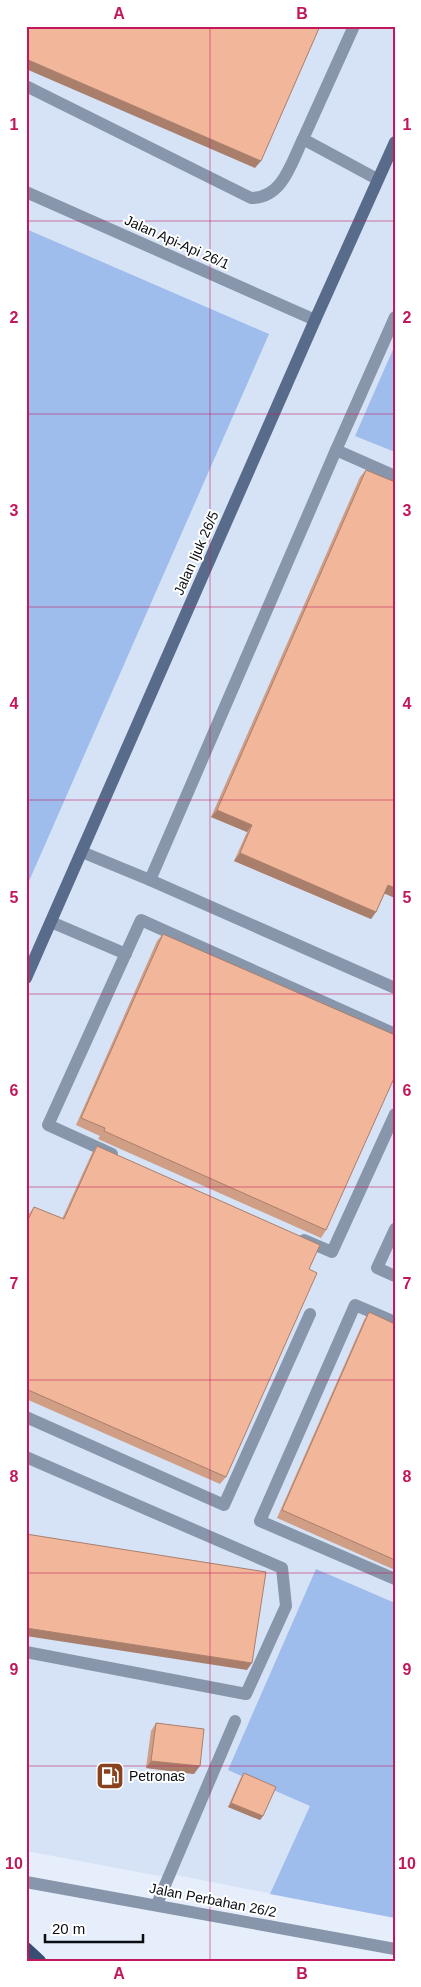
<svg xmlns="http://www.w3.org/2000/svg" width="421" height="1987" font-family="Helvetica,sans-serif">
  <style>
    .built { fill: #d6e3f6 }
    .green { fill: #9ebcec }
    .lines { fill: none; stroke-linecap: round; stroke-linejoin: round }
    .lane { stroke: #8896ab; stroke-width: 12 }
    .street { stroke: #8896ab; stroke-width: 12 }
    .secondary { stroke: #586b8a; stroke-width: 12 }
    .primary { stroke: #374d72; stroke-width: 12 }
    .wall { fill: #d09d85 }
    .shaded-wall { fill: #a97f6c }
    .building { fill: #f2b69b; stroke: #a97f6c }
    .grid { fill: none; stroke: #c2185b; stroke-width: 1; stroke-opacity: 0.55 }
    .labels { text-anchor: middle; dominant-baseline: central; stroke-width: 4; stroke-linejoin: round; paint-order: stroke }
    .street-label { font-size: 14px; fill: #0a0d11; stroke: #fff }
    .poi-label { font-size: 14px; fill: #0a0d11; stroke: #fff; text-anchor: start }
    .neatline { fill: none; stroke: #c2185b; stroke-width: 2 }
    .grid-label { font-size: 16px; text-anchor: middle; font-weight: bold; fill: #c2185b }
  </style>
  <rect width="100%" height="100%" fill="#e6eefc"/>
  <polygon class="built" points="26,26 395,26 395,1918 176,1875 175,1879 26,1851"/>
  <g class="green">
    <polygon points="26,229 269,334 26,888"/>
    <polygon points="395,345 395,452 355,436"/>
    <polygon points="316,1569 395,1603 395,1918 270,1894 310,1806 228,1770"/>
  </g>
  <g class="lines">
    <g class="lane">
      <polyline points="354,26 303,139 377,179"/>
      <path d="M26,86L251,198C283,198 291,163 303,139"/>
      <polyline points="336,450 395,317"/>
      <polyline points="395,476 336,450 150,880 395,988"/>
      <polyline points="82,852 150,880"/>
      <polyline points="51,922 126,954"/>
      <polyline points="112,1154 48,1125 141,920 395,1034"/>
      <polyline points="395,1229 377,1268 395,1276"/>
      <polyline points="304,1240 332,1252 395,1114"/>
      <polyline points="395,1322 355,1305 260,1521 395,1579"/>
      <polyline points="26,1417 224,1505 310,1314"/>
      <polyline points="26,1457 282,1568 286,1606 246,1694 26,1652"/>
      <polyline points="157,1904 235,1721"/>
    </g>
    <g class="street">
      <polyline points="26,192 315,320"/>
      <polyline points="26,1882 395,1949"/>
    </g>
    <polyline class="secondary" points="26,978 315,320 395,142"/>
    <polyline class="primary" points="26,1948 40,1961"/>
  </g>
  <g class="wall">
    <polygon points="366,470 395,898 385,893 376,912 371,919 234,861 247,832 211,817 360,477"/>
    <polygon points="163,934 326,1230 321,1238 98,1139 100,1136 76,1125 157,941"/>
    <polygon points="97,1146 309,1269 226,1477 220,1484 26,1399 26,1220 29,1214 34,1207 62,1219 92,1153"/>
    <polygon points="369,1312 395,1324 395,1570 277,1518 364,1320"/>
    <polygon points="156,1723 194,1774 146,1768 151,1731"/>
    <polygon points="244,1773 263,1816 260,1820 228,1807 241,1777"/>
  </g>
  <g class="shaded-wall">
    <polygon points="26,59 261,161 255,168 26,69"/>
    <polygon points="217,810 252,825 247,832 211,817"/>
    <polygon points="240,853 376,912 371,919 234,861"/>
    <polygon points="388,885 395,888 395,898 383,893"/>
    <polygon points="26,1628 252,1663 247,1670 26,1636"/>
    <polygon points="151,1761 200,1766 194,1774 146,1768"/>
    <polygon points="231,1803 263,1816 260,1820 228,1807"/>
  </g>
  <g class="building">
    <polygon points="26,26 320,26 261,161 26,59"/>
    <polygon points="366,470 395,482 395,888 388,885 376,912 240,853 252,825 217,810"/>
    <polygon points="163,934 395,1035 395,1076 326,1230 104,1131 105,1128 81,1118"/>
    <polygon points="97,1146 320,1245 309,1269 317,1273 226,1477 26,1389 26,1224 34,1207 64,1219"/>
    <polygon points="369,1312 395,1324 395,1560 282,1510"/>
    <polygon points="26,1473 28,1473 26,1485"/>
    <polygon points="26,1534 266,1572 252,1663 26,1628"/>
    <polygon points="156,1723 204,1729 200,1766 151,1761"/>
    <polygon points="244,1773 276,1787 263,1816 231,1803"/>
  </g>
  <path class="grid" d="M210,26V1961M26,221H395M26,414H395M26,607H395M26,800H395M26,994H395M26,1187H395M26,1380H395M26,1573H395M26,1766H395"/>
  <defs>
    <symbol id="fuel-square" viewBox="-11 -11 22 22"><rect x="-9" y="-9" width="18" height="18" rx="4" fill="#89421f" stroke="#fff"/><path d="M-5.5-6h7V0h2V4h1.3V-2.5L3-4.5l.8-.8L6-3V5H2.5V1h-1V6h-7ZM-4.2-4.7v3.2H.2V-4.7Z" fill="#fff"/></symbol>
  </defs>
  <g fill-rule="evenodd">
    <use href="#fuel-square" x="94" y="1760" width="32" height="32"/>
  </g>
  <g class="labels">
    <g class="street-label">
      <text transform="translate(177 242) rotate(24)">Jalan Api-Api 26/1</text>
      <text transform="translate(196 553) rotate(-66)">Jalan Ijuk 26/5</text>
      <text transform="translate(213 1900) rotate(11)">Jalan Perbahan 26/2</text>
    </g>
    <g class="poi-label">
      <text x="129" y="1776">Petronas</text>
    </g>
  </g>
  <rect width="421" height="1987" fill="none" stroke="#ffffff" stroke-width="55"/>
  <path d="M45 1934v8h98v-8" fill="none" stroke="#0a0d11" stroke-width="2.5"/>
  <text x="52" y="1934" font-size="15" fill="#0a0d11" stroke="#ffffff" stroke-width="4" paint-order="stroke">20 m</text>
  <rect x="28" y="28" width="366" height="1932" class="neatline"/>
  <g class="grid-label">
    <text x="119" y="19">A</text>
    <text x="302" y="19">B</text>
    <text x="14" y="130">1</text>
    <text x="407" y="130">1</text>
    <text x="14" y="323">2</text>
    <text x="407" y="323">2</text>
    <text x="14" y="516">3</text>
    <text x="407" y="516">3</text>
    <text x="14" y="709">4</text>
    <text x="407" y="709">4</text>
    <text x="14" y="903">5</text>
    <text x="407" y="903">5</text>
    <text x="14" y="1096">6</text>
    <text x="407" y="1096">6</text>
    <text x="14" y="1289">7</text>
    <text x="407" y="1289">7</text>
    <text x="14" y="1482">8</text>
    <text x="407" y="1482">8</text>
    <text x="14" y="1675">9</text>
    <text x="407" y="1675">9</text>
    <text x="14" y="1869">10</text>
    <text x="407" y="1869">10</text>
    <text x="119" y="1979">A</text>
    <text x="302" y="1979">B</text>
  </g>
</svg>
